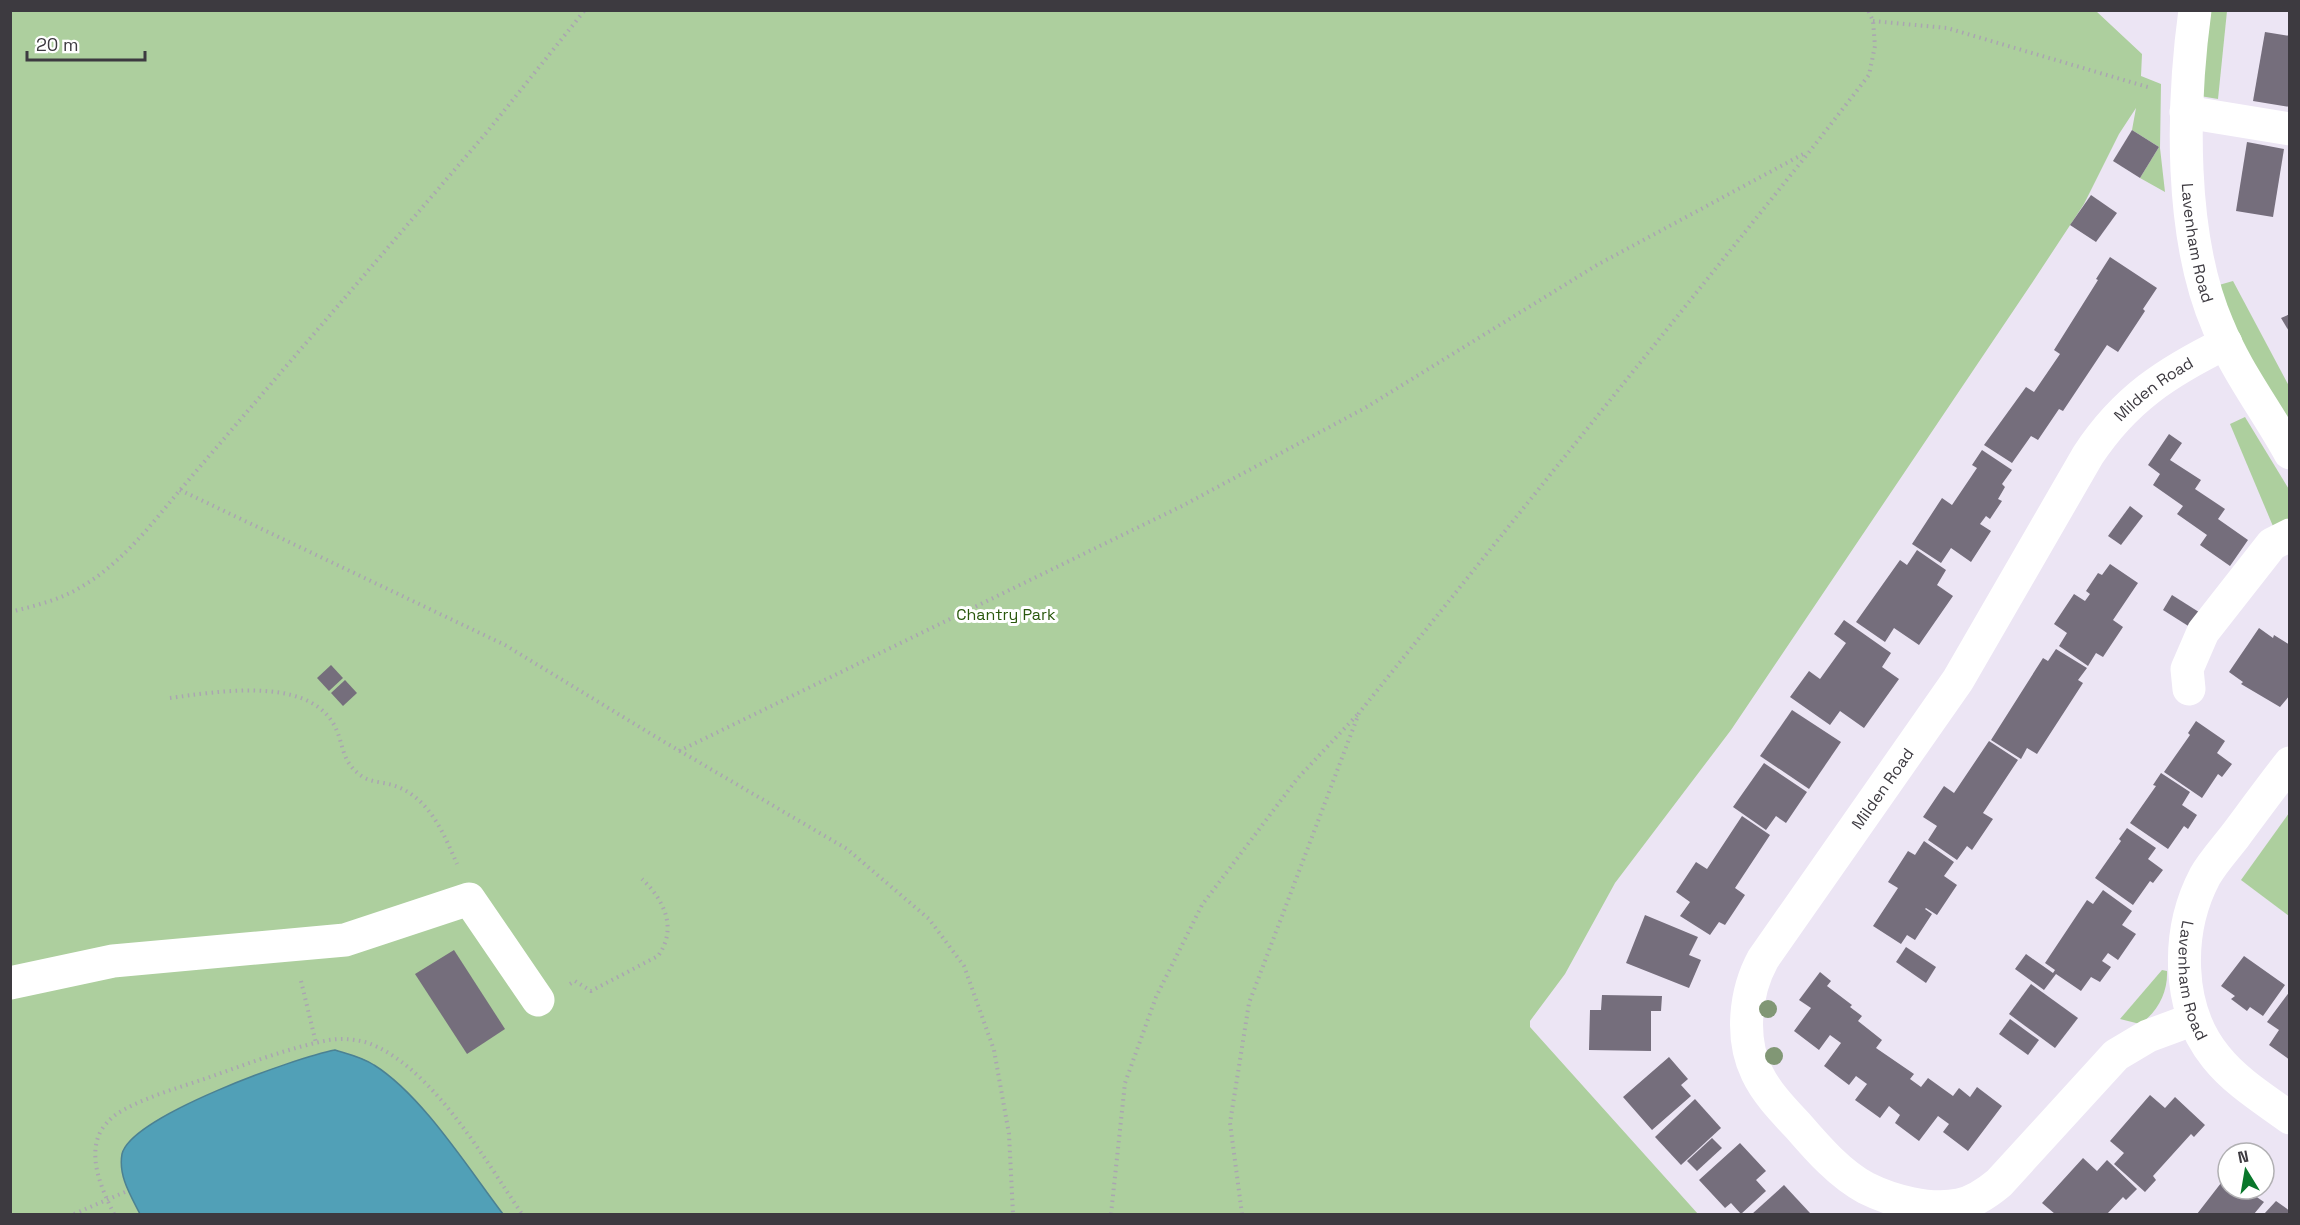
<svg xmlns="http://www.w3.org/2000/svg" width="2300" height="1225" font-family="'Space Grotesk',sans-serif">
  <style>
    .green { fill: #adcf9e }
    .water { fill: #51a0b7; stroke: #4b8193; stroke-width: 1.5 }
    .building { fill: #756e7c }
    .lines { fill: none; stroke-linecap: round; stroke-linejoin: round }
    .path { stroke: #aaa5b1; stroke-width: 4; stroke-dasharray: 1.5 4.5; stroke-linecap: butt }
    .minor { stroke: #fff; stroke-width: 33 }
    .tree { fill: #819775 }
    .labels { text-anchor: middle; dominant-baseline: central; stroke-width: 6; stroke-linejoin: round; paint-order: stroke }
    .street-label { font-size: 16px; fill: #3d3a40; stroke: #fff }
    .park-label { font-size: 16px; fill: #2a580d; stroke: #fff }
  </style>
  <rect width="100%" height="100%" fill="#ece5f4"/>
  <g class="green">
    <polygon points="10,11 2096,11 2142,54 2141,76 2161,84 2160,148 2165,192 2140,178 2159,147 2132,130 2136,108 2119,134 2084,204 2032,283 1731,730 1615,883 1565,974 1530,1021 1530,1027 1698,1214 11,1214"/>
    <polygon points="2211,11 2227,11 2218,99 2200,96"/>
    <polygon points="2233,281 2289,386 2289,426 2240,341 2219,285"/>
    <polygon points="2245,417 2290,491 2289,525 2275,531 2230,424"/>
    <polygon points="2289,813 2289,916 2241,880"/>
    <path d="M2162,970L2167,971C2168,992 2158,1012 2140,1024L2120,1019Z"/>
  </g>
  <path class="water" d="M335,1050C348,1054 362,1057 374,1065C422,1095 468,1168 503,1214H140C131,1196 118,1176 122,1154C131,1116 297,1057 335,1050Z"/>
  <g class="building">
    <polygon points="2265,32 2290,36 2290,107 2253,101"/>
    <polygon points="2132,130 2159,147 2140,178 2113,161"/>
    <polygon points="2247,142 2284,149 2273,217 2236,211"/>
    <polygon points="2091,195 2117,213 2096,242 2070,225"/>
    <polygon points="2110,257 2157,288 2143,309 2145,311 2118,352 2107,345 2063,411 2059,409 2038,440 2031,436 2012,463 1984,445 2026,387 2034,392 2060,354 2054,350 2098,280 2096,279"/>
    <polygon points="2290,314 2290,333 2281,318"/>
    <polygon points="2169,434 2182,443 2170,460 2201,480 2195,489 2225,509 2218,519 2248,540 2230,566 2200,545 2207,535 2177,514 2183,506 2153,485 2160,474 2148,465"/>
    <polygon points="1982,450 2012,470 2002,484 2005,487 1998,499 2002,501 1990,519 1986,516 1980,524 1991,531 1971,562 1951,548 1941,563 1912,544 1942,498 1952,505 1977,468 1972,465"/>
    <polygon points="2130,506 2143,516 2121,545 2108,536"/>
    <polygon points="1917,550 1946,570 1937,585 1953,596 1919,645 1894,628 1885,642 1856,622 1900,560 1907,565"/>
    <polygon points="2110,564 2138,583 2113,620 2123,627 2103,657 2096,653 2088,666 2059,646 2067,633 2054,624 2074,594 2085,601 2090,594 2086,591 2098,573 2102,575"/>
    <polygon points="2172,595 2202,614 2193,629 2163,610"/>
    <polygon points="1844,620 1891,653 1882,667 1899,679 1864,728 1840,711 1830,725 1790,697 1809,671 1820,679 1846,643 1834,634"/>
    <polygon points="2259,628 2273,638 2274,635 2290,645 2290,695 2280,707 2241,684 2243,682 2229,672"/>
    <polygon points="2056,649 2087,668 2078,680 2083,683 2037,754 2027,748 2021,759 1991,740 2043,658 2048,661"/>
    <polygon points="331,665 343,678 329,691 317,678"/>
    <polygon points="345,680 357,693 343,706 331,693"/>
    <polygon points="1792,710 1841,742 1809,789 1760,756"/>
    <polygon points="2196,721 2225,741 2217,753 2232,764 2222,777 2218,774 2202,798 2164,772 2190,735 2188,733"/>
    <polygon points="1989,741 2018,760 1983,813 1993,819 1972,850 1967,846 1957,860 1928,840 1937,826 1923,817 1944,786 1954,793"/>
    <polygon points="1764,763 1807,792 1786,823 1776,816 1766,830 1733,807"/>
    <polygon points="2161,773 2190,792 2182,805 2197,815 2188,829 2184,826 2168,849 2130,823 2156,786 2153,785"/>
    <polygon points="1742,816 1770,835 1735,888 1745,895 1725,925 1719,922 1710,935 1680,916 1690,902 1676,892 1696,862 1707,869"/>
    <polygon points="2127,828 2156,848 2148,859 2163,870 2153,883 2150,881 2133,905 2095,878 2121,841 2119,839"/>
    <polygon points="1924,841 1954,862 1944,876 1957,885 1937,915 1926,908 1925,909 1932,914 1915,940 1907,935 1901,944 1873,926 1898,888 1888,882 1908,851 1915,855"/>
    <polygon points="2103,890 2132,911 2122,925 2136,934 2118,960 2108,953 2102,961 2111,967 2100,982 2091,977 2081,991 2056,974 2044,990 2015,969 2026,954 2053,973 2055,970 2045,963 2087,900 2093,904"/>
    <polygon points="1645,915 1698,937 1689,955 1701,960 1689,988 1626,963"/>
    <polygon points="1906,947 1936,967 1926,983 1896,962"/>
    <polygon points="454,950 505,1029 467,1054 415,974"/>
    <polygon points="2244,956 2285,985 2263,1016 2250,1007 2247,1011 2231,999 2235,996 2221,986"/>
    <polygon points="1820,972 1831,981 1827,986 1852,1005 1850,1007 1862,1016 1858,1021 1882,1040 1876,1048 1914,1074 1910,1079 1921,1087 1928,1078 1953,1096 1959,1088 1970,1097 1977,1087 2002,1106 1968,1151 1943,1132 1949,1124 1938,1116 1919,1141 1895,1123 1900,1115 1889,1106 1880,1118 1855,1100 1867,1084 1856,1076 1849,1085 1824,1066 1841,1043 1830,1035 1819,1050 1794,1031 1811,1008 1799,1000"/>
    <polygon points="2031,984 2078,1018 2055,1048 2009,1014"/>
    <polygon points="2290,991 2290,1060 2269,1045 2279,1030 2267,1022"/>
    <polygon points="1602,995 1662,996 1661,1011 1651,1011 1651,1051 1589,1050 1590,1010 1601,1010"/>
    <polygon points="2010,1019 2039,1040 2028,1055 1999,1034"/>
    <polygon points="1669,1057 1688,1079 1681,1085 1691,1096 1652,1130 1623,1097"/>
    <polygon points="2150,1095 2165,1108 2175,1097 2205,1125 2194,1137 2191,1134 2153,1176 2156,1180 2145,1192 2114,1164 2124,1153 2110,1141"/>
    <polygon points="1695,1099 1721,1128 1681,1165 1655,1137"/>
    <polygon points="1712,1138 1722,1148 1697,1171 1687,1161"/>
    <polygon points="1740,1143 1766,1171 1756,1180 1766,1191 1741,1214 1731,1203 1725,1208 1699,1180"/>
    <polygon points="2083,1158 2097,1171 2107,1160 2137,1189 2126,1200 2123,1197 2107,1214 2055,1214 2042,1203"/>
    <polygon points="2228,1174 2228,1189 2249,1189 2248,1191 2264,1202 2254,1214 2197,1214"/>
    <polygon points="1784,1185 1810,1213 1809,1214 1752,1214"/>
    <polygon points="2276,1201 2290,1211 2290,1214 2264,1214"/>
  </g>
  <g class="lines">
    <g class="path">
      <polyline points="1873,21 1947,28 2151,88"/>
      <polyline points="180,490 505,645 656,737 847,849 929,919 964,966 994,1050 1009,1134 1013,1214"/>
      <path d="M10,612C34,606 60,600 81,587C122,563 150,526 180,490L487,132L585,10"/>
      <path d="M170,698C215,692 305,676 333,723C345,743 339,761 363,777C373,783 387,782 398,787C430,800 444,834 457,864"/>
      <polyline points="679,751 1182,506 1365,408 1597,265 1807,152"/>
      <polyline points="301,981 316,1043"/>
      <path d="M570,984L575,981L591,991L658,956C678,928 664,900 642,879"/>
      <polyline points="74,1214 125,1192"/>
      <path d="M114,1214C102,1190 86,1155 102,1129C107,1122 112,1117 118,1113C145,1097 178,1088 207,1078C247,1064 288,1048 329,1040C341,1038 353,1039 365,1042C430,1063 485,1160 522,1214"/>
      <polyline points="1111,1214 1125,1083 1156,997 1202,905 1297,779 1357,715"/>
      <polyline points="1242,1214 1230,1123 1249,1003 1359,713 1810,151 1869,75 1875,46 1873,21 1868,10"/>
    </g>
    <g class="minor">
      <path id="s1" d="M2195,10C2182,106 2179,236 2218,326C2236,371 2267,411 2290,453"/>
      <polyline points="2186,112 2290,129"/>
      <polyline points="2189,689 2187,669 2203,632 2272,544 2290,535"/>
      <path id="s2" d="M2290,763C2271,787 2253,812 2235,836C2225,849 2213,862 2205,876C2176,931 2176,1008 2216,1057C2236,1082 2264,1099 2290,1118"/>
      <polyline points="10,983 113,961 345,940 469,899 538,1000"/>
      <path id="s3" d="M2194,1019L2148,1036L2116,1055L1999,1183C1987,1193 1974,1202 1959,1205C1930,1211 1892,1201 1866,1188C1840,1174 1818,1149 1799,1127C1784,1111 1767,1094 1757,1073C1740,1038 1745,992 1763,959L1958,680L2088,455C2125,399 2167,372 2226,343"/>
    </g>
  </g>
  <g class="tree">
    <circle cx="1768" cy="1009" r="9"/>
    <circle cx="1774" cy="1056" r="9"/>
  </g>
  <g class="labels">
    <g class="street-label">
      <text stroke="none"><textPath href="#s1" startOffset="234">Lavenham Road</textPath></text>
      <text stroke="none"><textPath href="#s3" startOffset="1374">Milden Road</textPath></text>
      <text stroke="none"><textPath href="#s3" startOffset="888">Milden Road</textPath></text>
      <text stroke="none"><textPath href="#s2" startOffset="250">Lavenham Road</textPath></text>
    </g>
    <g class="park-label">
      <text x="1006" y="614">Chantry Park</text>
    </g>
  </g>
  <rect width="2300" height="1225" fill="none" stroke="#3d3a40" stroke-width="24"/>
  <g transform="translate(2246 1171) rotate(349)"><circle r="28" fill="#ffffff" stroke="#b1b0b3" stroke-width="1.5"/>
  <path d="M0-4.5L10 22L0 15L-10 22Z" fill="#09772b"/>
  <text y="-9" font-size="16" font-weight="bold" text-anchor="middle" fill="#3d3a40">N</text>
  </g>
  <path d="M27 51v9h118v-9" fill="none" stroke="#3d3a40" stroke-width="3"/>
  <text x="36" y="51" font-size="18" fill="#3d3a40" stroke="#ffffff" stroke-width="4.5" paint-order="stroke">20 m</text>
</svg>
